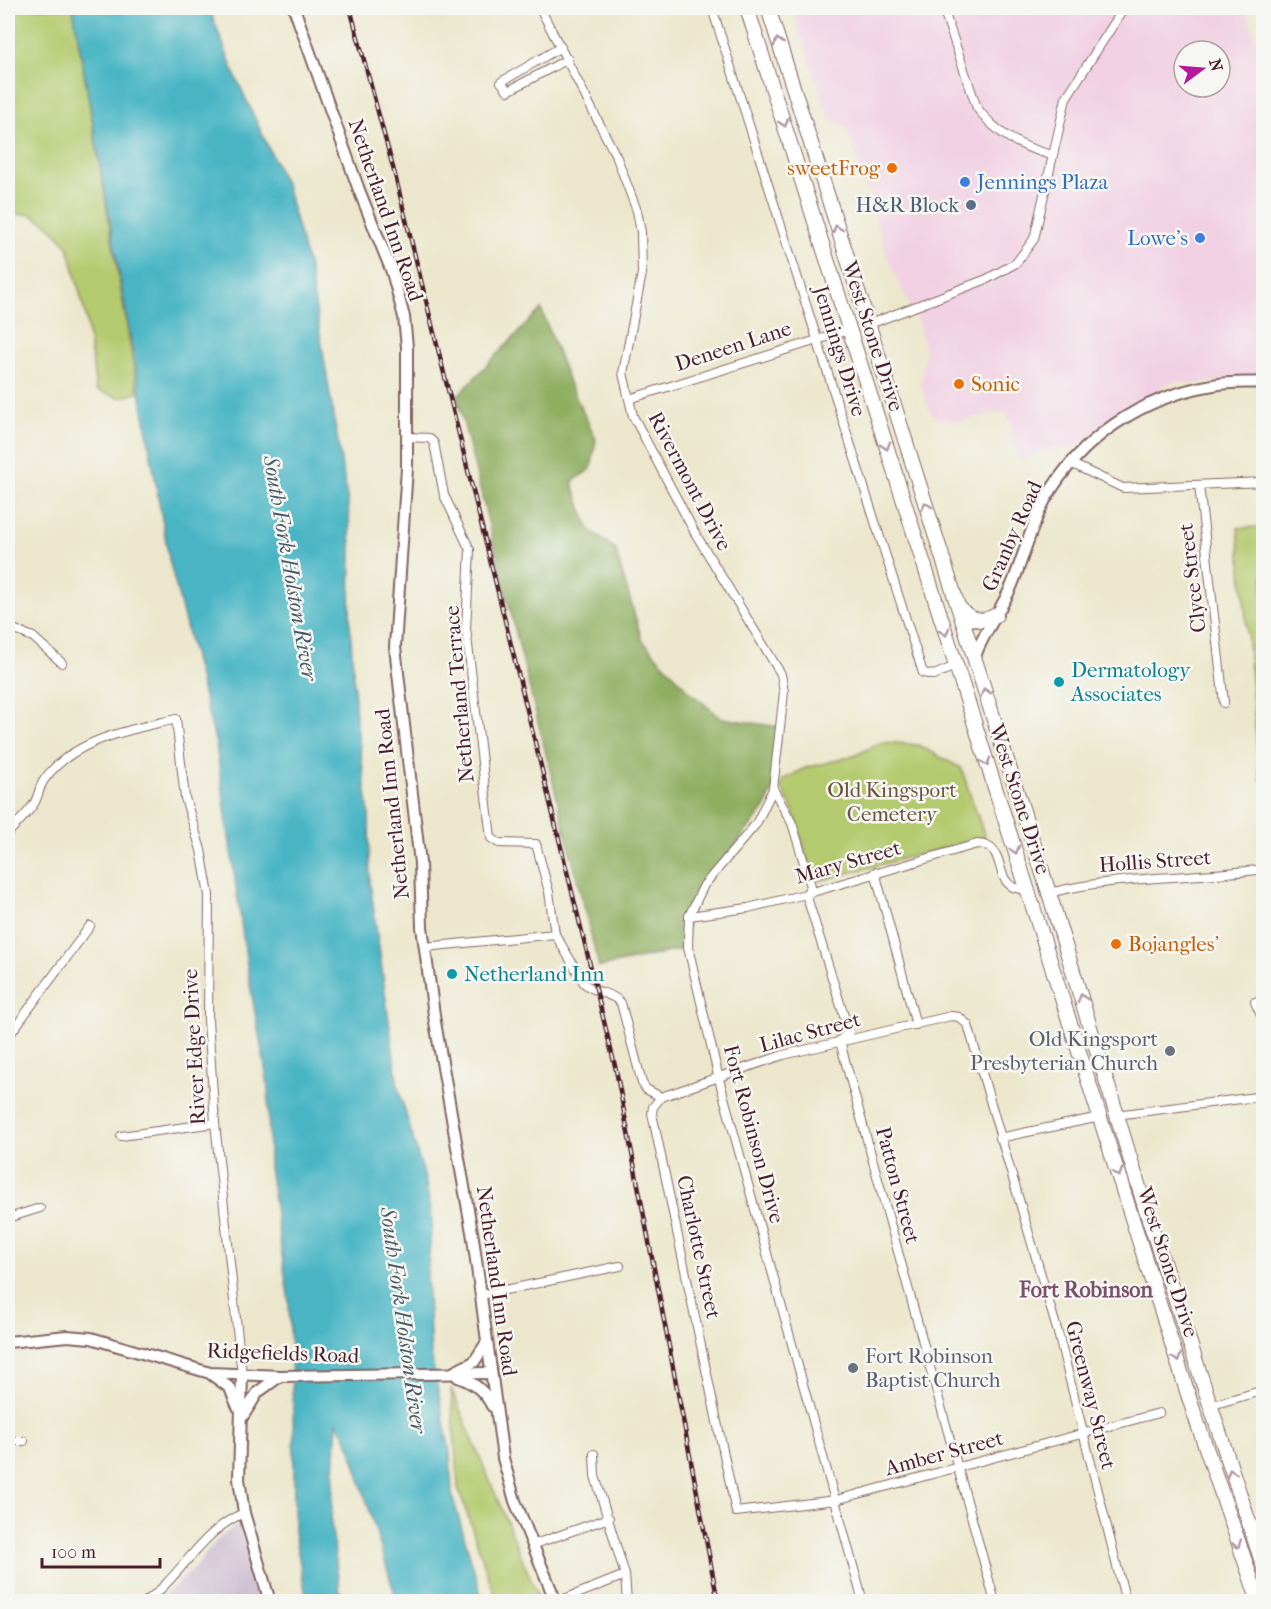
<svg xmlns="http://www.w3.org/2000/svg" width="1271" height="1609" font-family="'IM FELL French Canon',serif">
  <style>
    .built { fill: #f1d0e3; fill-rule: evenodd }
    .industrial { fill: #cebed1 }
    .green { fill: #b4ca6e; stroke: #7f744c; stroke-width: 1.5 }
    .forest { fill: #8fae61; stroke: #6c6646; stroke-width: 1.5 }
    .water { fill: #48b5c4; stroke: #496a78; stroke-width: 1.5 }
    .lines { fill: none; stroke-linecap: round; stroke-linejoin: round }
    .street-casing { stroke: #836563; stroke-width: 10 }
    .secondary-casing { stroke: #836563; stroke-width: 14 }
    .highway-casing { stroke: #836563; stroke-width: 16 }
    .street { stroke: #fff; stroke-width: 8 }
    .secondary { stroke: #fff; stroke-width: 10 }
    .highway { stroke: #fff; stroke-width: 14 }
    .rail-casing { stroke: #4a1f2b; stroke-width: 4.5 }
    .rail { stroke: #f6f6f2; stroke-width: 2; stroke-dasharray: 7; stroke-linecap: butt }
    .oneway { stroke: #ae9aa0 }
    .food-dot { fill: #e8710a; stroke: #f6f6f2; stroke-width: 2 }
    .shop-dot { fill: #3f7fe0; stroke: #f6f6f2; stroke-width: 2 }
    .service-dot { fill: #5c6f8a; stroke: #f6f6f2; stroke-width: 2 }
    .culture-dot { fill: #0f9aa8; stroke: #f6f6f2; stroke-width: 2 }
    .worship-dot { fill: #6b7280; stroke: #f6f6f2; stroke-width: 2 }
    .labels { text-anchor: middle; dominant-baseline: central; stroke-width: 5; stroke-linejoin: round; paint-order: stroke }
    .food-label { font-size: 21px; fill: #c56008; stroke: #f6f6f2; text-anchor: start }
    .shop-label { font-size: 21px; fill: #366cbe; stroke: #f6f6f2; text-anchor: start }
    .service-label { font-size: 21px; fill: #4e5e75; stroke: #f6f6f2; text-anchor: end }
    .street-label { font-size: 21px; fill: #4a1f2b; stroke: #f6f6f2 }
    .culture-label { font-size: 21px; fill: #0d838f; stroke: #f6f6f2; text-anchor: start }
    .park-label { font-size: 21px; fill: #6a523f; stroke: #f6f6f2 }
    .worship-label { font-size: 21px; fill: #5b616d; stroke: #f6f6f2; text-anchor: end }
    .water-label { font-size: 22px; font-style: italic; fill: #495b68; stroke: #f6f6f2 }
    .neighbourhood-label { font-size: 22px; font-weight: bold; fill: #7a506a; stroke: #f6f6f2 }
  </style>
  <rect width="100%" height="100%" fill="#f6f6f2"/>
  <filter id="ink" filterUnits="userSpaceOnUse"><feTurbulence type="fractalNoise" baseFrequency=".0167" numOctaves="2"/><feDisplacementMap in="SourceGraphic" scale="12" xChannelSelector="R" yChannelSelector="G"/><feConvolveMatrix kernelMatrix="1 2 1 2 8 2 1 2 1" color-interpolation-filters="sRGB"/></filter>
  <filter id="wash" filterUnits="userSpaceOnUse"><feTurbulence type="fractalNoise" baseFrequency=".008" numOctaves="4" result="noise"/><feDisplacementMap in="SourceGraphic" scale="24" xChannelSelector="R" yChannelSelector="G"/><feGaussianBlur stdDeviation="1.35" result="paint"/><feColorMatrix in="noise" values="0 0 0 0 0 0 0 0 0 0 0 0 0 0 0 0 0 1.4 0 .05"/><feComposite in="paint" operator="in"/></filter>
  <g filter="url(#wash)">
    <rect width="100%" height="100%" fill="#ece7cc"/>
    <path class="built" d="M792,8H1246L1264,67L1263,377L1187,384L1178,380L1163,385L1157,392L1102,424L1078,446L1045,451L1018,460L1008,414L1000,412L956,422L940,419L930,412L921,384L925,351L919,326L889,261L847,128L831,120L821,97ZM1184,51H1220V87H1184Z"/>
    <polygon class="industrial" points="238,1524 262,1601 158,1601 198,1564 216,1541"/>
    <g class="green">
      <polygon points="8,8 73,8 138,393 120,398 96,390 86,317 68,246 49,225 30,214 8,215"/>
      <polygon points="1263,527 1264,779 1260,780 1238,528"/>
      <polygon points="882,742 918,745 961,768 985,837 819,881 812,875 793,810 781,788 783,780 805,768 854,756"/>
      <polygon points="451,1388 540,1601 497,1601 458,1487"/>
    </g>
    <polygon class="forest" points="541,309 570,385 596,439 591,469 572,482 589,529 615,549 642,640 690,692 721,718 780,727 773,789 765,808 703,885 689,916 683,949 599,967 457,396"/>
    <polygon class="water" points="73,8 209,8 235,75 286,186 309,268 348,503 351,547 350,623 356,718 369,814 370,882 398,1087 426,1183 432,1221 427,1277 431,1354 450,1453 452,1495 483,1601 397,1601 349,1443 337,1422 331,1522 341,1601 307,1601 294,1532 294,1438 289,1302 269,1167 268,1084 249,979 216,744 169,559"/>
  </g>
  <g filter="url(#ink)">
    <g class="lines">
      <defs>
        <g id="street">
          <polyline points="540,8 617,158 637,211 641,232 642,273 623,373 633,416 695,533 781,674 784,692 773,789 756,824 704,885 689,916 688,947 719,1079 863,1602"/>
          <polyline points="712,8 923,673 934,675 955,666"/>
          <path d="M943,8L977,108C997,134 1020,147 1052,155"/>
          <polyline points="561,47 501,82 508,91 568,59"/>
          <polyline points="867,325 987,279 1016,263 1034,239 1066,98 1124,8"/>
          <polyline points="629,399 849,330"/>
          <polyline points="407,437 429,438 434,443 444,495 470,550 466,628 491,838 499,843 536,844 549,892 555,934"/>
          <polyline points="1070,463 1123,488 1264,482"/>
          <polyline points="1199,485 1224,703"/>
          <polyline points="8,627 33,637 62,663"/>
          <polyline points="773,789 792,823 811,886 806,894 849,1032 840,1040 843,1053 995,1602"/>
          <path d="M8,833C17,823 28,814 35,802C39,795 39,787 44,780C73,739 130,730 176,719L185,798L201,850L209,895L208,1020L215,1123L242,1375"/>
          <polyline points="875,872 916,1025"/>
          <path d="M1049,893C1119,875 1192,879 1264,869"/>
          <path d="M689,916L748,908L806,894L977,844C1007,845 993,876 1013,887C1017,889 1023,889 1028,890"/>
          <path d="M425,947L555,934L584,983C595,994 610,991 621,1003L642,1083L646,1089L661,1097L653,1107L652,1113L736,1512L836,1500L1159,1413"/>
          <polyline points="1264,999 1255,1002 1264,1022"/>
          <polyline points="8,1037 90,926"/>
          <polyline points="661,1097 783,1055 951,1016 959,1017 968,1025 1058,1333 1126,1602"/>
          <polyline points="1116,1115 1264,1096"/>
          <polyline points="121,1136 215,1123"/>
          <polyline points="999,1138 1100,1117"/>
          <polyline points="8,1218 40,1208"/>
          <polyline points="481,1295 620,1266"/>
          <polyline points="1209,1406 1264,1390"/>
          <polyline points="8,1441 24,1441"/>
          <polyline points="594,1454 595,1476 625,1575 627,1602"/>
          <polyline points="532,1545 609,1518"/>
          <path d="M145,1602C182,1576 201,1530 244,1513"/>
          <polyline points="557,1602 625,1575"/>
        </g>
        <g id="secondary">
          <polyline points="294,8 359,190 392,272 404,317 407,347 407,468 395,647 420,863 422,927 435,1022 473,1238 503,1458 515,1501 556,1602"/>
          <path d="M974,659C983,632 1001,611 1012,585C1023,558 1031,526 1045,500C1081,437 1142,397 1213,385C1229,382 1247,383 1264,382"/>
          <polyline points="8,1342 67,1336 91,1338 210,1373 280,1376 490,1373"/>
          <polyline points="454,1372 474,1362 487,1342"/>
          <polyline points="211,1374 230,1388 238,1407"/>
          <polyline points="242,1375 239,1479 244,1513 270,1602"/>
          <path d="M458,1377C473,1382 485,1391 492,1406"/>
          <polyline points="243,1416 258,1392 280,1376"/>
        </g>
        <g id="highway">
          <polyline points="747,8 1193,1410 1259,1602"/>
          <polyline points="768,8 1049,893 1145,1207 1264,1568"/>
          <path d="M958,606C969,620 981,624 996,615"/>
        </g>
      </defs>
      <use href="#street" class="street-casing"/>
      <use href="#secondary" class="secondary-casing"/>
      <use href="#highway" class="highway-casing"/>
      <use href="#street" class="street"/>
      <use href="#secondary" class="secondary"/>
      <use href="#highway" class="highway"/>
      <defs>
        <polyline id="rail" points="350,8 395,175 616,1070 718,1602"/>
      </defs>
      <use href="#rail" class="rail-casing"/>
      <use href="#rail" class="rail"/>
    </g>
    <defs><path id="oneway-chevron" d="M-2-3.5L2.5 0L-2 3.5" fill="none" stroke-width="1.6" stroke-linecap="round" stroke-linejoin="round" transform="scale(1.5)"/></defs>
    <g class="oneway">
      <use href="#oneway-chevron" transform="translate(778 42) rotate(-107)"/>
      <use href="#oneway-chevron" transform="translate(784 123) rotate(72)"/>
      <use href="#oneway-chevron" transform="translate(837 229) rotate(-107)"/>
      <use href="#oneway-chevron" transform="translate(886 446) rotate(72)"/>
      <use href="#oneway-chevron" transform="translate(926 506) rotate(-107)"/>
      <use href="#oneway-chevron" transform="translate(945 632) rotate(72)"/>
      <use href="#oneway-chevron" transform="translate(985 692) rotate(-108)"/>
      <use href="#oneway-chevron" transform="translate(986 762) rotate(72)"/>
      <use href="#oneway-chevron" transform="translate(1015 850) rotate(72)"/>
      <use href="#oneway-chevron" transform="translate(1082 998) rotate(-106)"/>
      <use href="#oneway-chevron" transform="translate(1118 1173) rotate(72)"/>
      <use href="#oneway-chevron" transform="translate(1177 1358) rotate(72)"/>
      <use href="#oneway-chevron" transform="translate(1231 1473) rotate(-109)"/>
      <use href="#oneway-chevron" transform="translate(1237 1544) rotate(71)"/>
    </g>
  </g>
  <g class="food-dot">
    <circle cx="892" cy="168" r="6"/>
    <circle cx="959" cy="384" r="6"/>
    <circle cx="1116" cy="944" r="6"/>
  </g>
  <g class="shop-dot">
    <circle cx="965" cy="182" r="6"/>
    <circle cx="1200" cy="238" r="6"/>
  </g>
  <circle class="service-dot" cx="971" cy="205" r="6"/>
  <g class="culture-dot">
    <circle cx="1059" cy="682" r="6"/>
    <circle cx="452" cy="974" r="6"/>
  </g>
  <g class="worship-dot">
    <circle cx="1170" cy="1051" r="6"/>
    <circle cx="853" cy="1368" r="6"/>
  </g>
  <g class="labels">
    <g class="food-label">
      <text x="880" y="168" text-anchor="end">sweetFrog</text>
      <text x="971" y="384">Sonic</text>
      <text x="1128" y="944">Bojangles'</text>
    </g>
    <g class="shop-label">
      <text x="977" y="182">Jennings Plaza</text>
      <text x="1188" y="238" text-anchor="end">Lowe's</text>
    </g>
    <g class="service-label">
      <text x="959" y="205">H&amp;R Block</text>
    </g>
    <g class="street-label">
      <text transform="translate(386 210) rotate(71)">Netherland Inn Road</text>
      <text transform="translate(873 336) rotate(72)">West Stone Drive</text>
      <text transform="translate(733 346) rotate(-18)">Deneen Lane</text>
      <text transform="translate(840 351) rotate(73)">Jennings Drive</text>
      <text transform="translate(690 481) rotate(62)">Rivermont Drive</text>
      <text transform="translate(1012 536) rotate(-66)">Granby Road</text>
      <text transform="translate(1192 578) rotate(-97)">Clyce Street</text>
      <text transform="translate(459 694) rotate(-95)">Netherland Terrace</text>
      <text transform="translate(1020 799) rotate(72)">West Stone Drive</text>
      <text transform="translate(392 804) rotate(-96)">Netherland Inn Road</text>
      <text transform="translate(1155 861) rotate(-4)">Hollis Street</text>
      <text transform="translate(848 862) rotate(-16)">Mary Street</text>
      <text transform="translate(810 1032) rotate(-15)">Lilac Street</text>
      <text transform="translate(194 1047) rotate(-93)">River Edge Drive</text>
      <text transform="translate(754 1134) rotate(75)">Fort Robinson Drive</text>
      <text transform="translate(898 1185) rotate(75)">Patton Street</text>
      <text transform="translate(699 1247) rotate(78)">Charlotte Street</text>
      <text transform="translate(1168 1262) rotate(72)">West Stone Drive</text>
      <text transform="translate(497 1281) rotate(82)">Netherland Inn Road</text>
      <text transform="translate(283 1353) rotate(2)">Ridgefields Road</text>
      <text transform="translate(1091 1395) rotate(76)">Greenway Street</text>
      <text transform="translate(944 1453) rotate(-15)">Amber Street</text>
    </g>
    <g class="culture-label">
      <text x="1071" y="670">Dermatology<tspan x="1071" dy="24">Associates</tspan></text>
      <text x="464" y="974">Netherland Inn</text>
    </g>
    <g class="park-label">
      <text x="892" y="790">Old Kingsport<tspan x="892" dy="24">Cemetery</tspan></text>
    </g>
    <g class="worship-label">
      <text x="1158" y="1039">Old Kingsport<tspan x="1158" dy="24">Presbyterian Church</tspan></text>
      <text x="865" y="1356" text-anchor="start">Fort Robinson<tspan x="865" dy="24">Baptist Church</tspan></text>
    </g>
    <g class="water-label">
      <text transform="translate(290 568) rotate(80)">South Fork Holston River</text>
      <text transform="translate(403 1320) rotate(82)">South Fork Holston River</text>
    </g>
    <g class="neighbourhood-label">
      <text x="1086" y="1290">Fort Robinson</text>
    </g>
  </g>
  <rect width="1271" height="1609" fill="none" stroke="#f6f6f2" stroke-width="30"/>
  <g transform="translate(1202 69) rotate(74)"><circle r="28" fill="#f6f6f2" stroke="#b1a0a2" stroke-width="1.5"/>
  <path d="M0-4.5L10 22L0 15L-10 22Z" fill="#b5179e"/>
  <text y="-9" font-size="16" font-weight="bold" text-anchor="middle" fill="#4a1f2b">N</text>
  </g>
  <path d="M42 1558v9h118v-9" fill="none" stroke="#4a1f2b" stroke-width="3"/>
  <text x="51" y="1558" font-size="18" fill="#4a1f2b" stroke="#f6f6f2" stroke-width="4.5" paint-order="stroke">100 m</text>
</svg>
